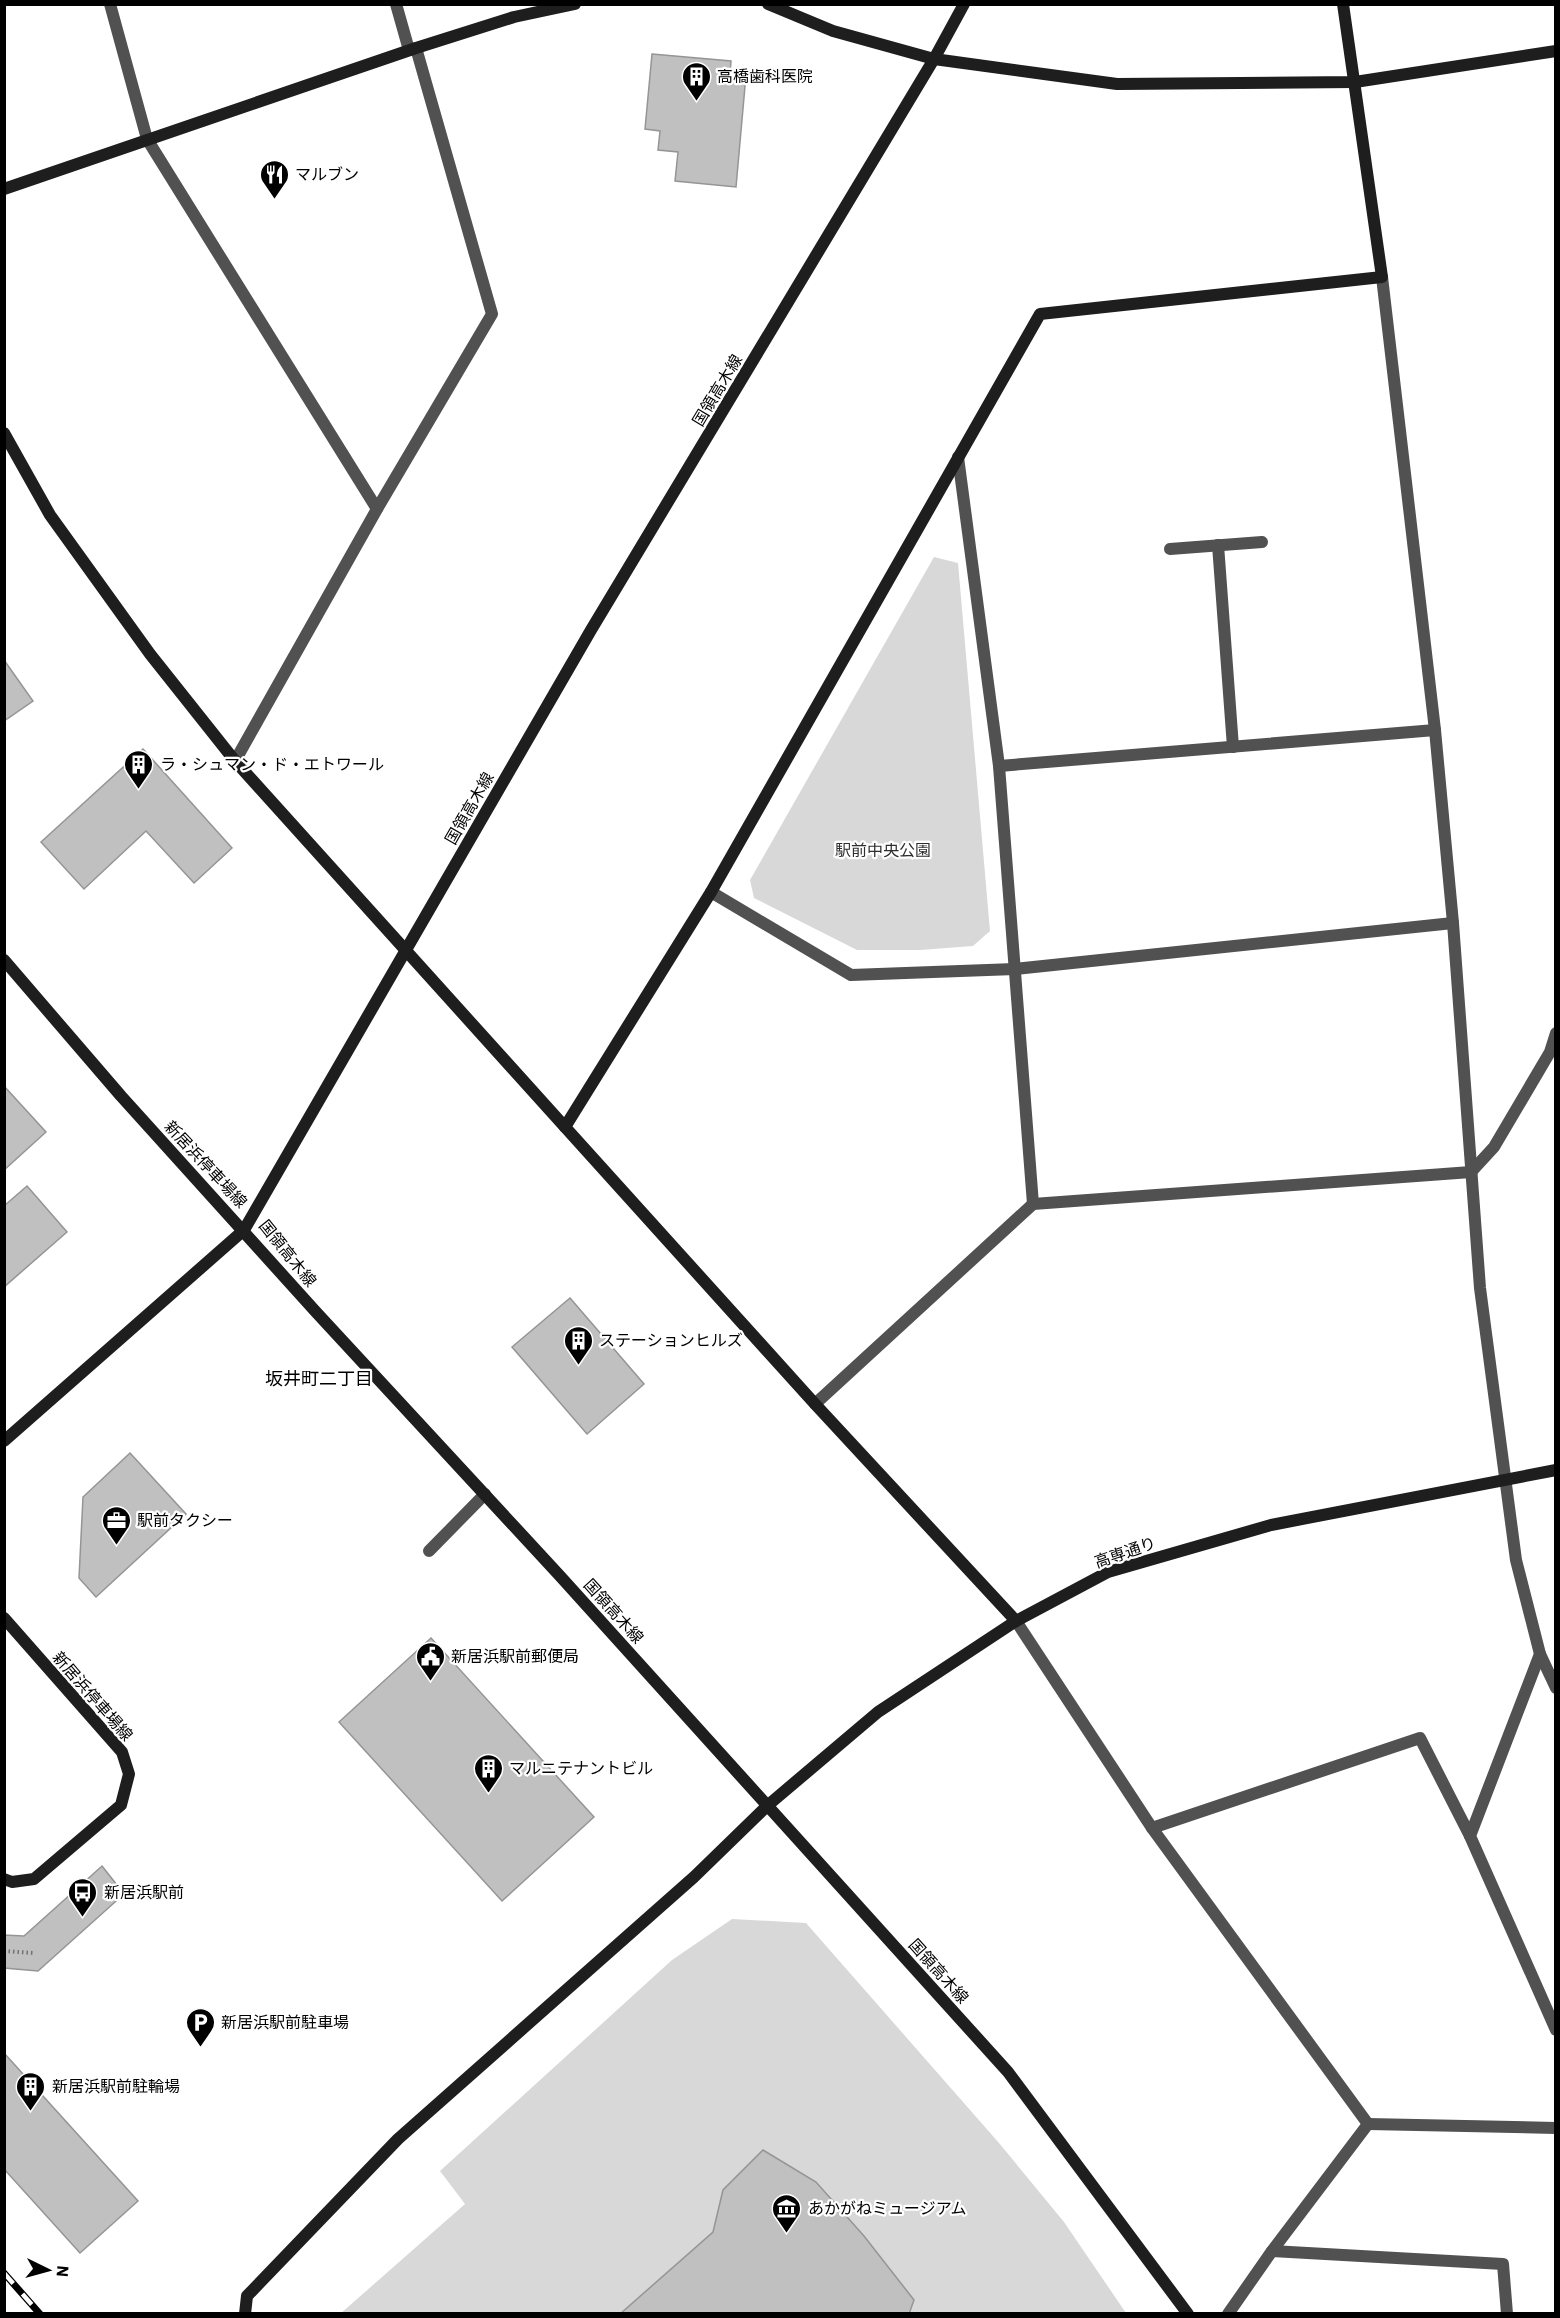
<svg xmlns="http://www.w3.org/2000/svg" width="1560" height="2318" font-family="'IBM Plex Sans','Noto Sans JP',sans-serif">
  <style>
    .green { fill: #d8d8d8 }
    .building { fill: #c0c0c0; stroke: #959595; stroke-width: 1.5 }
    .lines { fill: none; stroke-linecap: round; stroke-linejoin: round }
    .path { stroke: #737373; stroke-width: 4; stroke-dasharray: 1.5 3; stroke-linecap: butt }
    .lane { stroke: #515151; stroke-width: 12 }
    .street { stroke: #515151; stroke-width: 12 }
    .secondary { stroke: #1e1e1e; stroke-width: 12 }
    .rail-casing { stroke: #000; stroke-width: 7 }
    .rail { stroke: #fff; stroke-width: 4.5; stroke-dasharray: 14; stroke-linecap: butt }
    .labels { text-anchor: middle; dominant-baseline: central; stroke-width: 4.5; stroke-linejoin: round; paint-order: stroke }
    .poi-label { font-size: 16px; fill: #000; stroke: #fff; text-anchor: start }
    .street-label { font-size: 16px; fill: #000; stroke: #fff }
    .park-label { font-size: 16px; fill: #2f2f2f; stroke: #fff }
    .neighbourhood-label { font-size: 18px; fill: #000; stroke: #fff }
  </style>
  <rect width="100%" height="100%" fill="#fff"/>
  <g class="green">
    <polygon points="934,557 958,563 990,931 973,946 920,950 857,950 754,898 750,880"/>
    <polygon points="732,1919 806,1923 999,2143 1064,2222 1126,2313 340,2314 465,2204 440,2171 672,1960"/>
  </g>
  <g class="building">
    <polygon points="652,54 731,61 730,74 746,75 736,187 675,181 678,152 658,150 660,131 645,129"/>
    <polygon points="4,660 33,701 4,721"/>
    <polygon points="143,749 232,848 194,883 146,831 84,889 41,842"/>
    <polygon points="4,1086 46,1132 4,1170"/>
    <polygon points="27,1186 67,1232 4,1287 4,1206"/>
    <polygon points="570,1298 644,1384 587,1434 512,1347"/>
    <polygon points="130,1453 186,1514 96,1597 79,1578 83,1497"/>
    <polygon points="431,1638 594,1817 502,1901 339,1722"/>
    <polygon points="102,1866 124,1894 38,1971 4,1968 4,1935 24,1936"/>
    <polygon points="4,2053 138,2201 80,2253 4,2169"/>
    <polygon points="763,2150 816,2182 864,2236 914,2300 909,2314 620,2314 713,2232 723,2190"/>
  </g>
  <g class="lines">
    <polyline class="path" points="4,1951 33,1953"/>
    <polyline class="lane" points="429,1551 485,1494"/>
    <g class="street">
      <polyline points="110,4 147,139 377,509"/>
      <polyline points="396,4 409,50"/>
      <polyline points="1382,277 1435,730 1453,923 1480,1288 1516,1560 1540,1654 1556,1688"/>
      <polyline points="958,457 999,766 1033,1204"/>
      <polyline points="1218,545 1233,747"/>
      <polyline points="1170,549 1262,542"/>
      <polyline points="235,761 377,509 492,314 416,48"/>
      <polyline points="999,766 1435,730"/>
      <polyline points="711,892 851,975 1015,969 1453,923"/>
      <polyline points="815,1404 1033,1204 1471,1172 1494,1147 1550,1052 1556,1033"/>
      <polyline points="1016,1621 1152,1828 1368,2124 1272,2251"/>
      <polyline points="1540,1654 1470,1836 1556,2030"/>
      <polyline points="1152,1828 1420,1738 1470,1836"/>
      <polyline points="1368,2124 1556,2128"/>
      <polyline points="1228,2314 1272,2251 1503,2264 1507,2314"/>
    </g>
    <g class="secondary">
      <polyline points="768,4 833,31 934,59 1117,84 1355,82 1556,51"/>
      <polyline points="4,189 416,48 514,17 575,4"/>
      <polyline points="4,433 50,515 150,654 235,761 565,1127"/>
      <polyline points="4,960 121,1096 316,1312 560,1576 1008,2072 1188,2314"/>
      <polyline points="4,1441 244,1230 591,630 934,59 964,4"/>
      <polyline points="4,1618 122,1752 129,1774 121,1805 34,1879 12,1882 4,1879"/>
      <polyline points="1016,1621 815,1404 565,1127 711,892 1040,314 1382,277 1343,4"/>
      <polyline points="245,2314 247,2296 398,2139 694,1877 767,1806 878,1712 1016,1621 1108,1572 1271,1525 1556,1470"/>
    </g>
    <defs>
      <polyline id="rail" points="4,2273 40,2314"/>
    </defs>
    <use href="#rail" class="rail-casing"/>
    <use href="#rail" class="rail"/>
  </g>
  <defs>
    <symbol id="building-pin" viewBox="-11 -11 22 30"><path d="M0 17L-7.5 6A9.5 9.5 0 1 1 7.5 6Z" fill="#000" stroke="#fff"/><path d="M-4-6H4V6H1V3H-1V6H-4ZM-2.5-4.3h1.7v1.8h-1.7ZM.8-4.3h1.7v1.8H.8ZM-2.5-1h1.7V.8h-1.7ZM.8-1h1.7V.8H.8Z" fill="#fff"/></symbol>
    <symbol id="restaurant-pin" viewBox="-11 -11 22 30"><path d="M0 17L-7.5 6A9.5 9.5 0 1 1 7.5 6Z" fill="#000" stroke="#fff"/><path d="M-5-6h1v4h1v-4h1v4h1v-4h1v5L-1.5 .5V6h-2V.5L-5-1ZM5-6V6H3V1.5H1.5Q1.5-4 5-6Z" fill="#fff"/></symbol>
    <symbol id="office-pin" viewBox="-11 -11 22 30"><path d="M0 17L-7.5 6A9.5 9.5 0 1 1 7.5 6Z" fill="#000" stroke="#fff"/><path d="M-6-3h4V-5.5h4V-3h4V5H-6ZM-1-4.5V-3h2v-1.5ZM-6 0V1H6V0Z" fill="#fff"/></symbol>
    <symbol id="civic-pin" viewBox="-11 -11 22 30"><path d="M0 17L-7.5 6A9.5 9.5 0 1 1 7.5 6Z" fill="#000" stroke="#fff"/><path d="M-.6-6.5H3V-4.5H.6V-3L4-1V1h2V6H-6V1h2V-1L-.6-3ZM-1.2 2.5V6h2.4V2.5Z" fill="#fff"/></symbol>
    <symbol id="bus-pin" viewBox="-11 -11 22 30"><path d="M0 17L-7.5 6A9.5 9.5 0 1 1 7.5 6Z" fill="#000" stroke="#fff"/><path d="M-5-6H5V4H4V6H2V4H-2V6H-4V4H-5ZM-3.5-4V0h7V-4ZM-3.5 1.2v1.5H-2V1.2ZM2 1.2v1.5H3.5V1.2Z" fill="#fff"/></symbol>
    <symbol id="parking-pin" viewBox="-11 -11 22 30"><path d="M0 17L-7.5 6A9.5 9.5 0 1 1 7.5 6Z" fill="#000" stroke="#fff"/><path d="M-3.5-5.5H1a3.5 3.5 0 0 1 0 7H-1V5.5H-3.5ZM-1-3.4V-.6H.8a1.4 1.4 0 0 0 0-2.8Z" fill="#fff"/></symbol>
    <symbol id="museum-pin" viewBox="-11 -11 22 30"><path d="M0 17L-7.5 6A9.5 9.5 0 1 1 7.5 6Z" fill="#000" stroke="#fff"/><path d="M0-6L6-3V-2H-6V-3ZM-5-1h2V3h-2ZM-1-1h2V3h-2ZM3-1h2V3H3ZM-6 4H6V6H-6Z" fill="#fff"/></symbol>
  </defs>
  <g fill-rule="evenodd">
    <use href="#building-pin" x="680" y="60" width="33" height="45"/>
    <use href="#restaurant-pin" x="258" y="158" width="33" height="45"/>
    <use href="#building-pin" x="122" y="748" width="33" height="45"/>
    <use href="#building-pin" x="562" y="1324" width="33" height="45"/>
    <use href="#office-pin" x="100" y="1504" width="33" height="45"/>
    <use href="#civic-pin" x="414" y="1640" width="33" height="45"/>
    <use href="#building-pin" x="472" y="1752" width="33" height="45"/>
    <use href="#bus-pin" x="66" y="1876" width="33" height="45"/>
    <use href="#parking-pin" x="184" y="2006" width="33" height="45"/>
    <use href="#building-pin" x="14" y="2070" width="33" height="45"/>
    <use href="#museum-pin" x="770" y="2192" width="33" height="45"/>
  </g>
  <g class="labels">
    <g class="poi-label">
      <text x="717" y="76">高橋歯科医院</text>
      <text x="295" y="174">マルブン</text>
      <text x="160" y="764">ラ・シュマン・ド・エトワール</text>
      <text x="599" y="1340">ステーションヒルズ</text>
      <text x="137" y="1520">駅前タクシー</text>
      <text x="451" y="1656">新居浜駅前郵便局</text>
      <text x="509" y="1768">マルニテナントビル</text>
      <text x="104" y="1892">新居浜駅前</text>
      <text x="221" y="2022">新居浜駅前駐車場</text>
      <text x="52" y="2086">新居浜駅前駐輪場</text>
      <text x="808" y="2208">あかがねミュージアム</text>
    </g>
    <g class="street-label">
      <text transform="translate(717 390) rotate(-59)">国領高木線</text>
      <text transform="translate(469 808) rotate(-60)">国領高木線</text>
      <text transform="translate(206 1164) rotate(47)">新居浜停車場線</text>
      <text transform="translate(288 1253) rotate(51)">国領高木線</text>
      <text transform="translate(1125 1552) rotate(-19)">高専通り</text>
      <text transform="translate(614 1611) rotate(48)">国領高木線</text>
      <text transform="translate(93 1696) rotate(49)">新居浜停車場線</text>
      <text transform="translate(939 1971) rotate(48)">国領高木線</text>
    </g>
    <g class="park-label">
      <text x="883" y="850">駅前中央公園</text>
    </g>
    <g class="neighbourhood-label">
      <text x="319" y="1378">坂井町二丁目</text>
    </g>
  </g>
  <rect width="1560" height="2318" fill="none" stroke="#000000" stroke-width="12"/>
  <g transform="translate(48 2270) rotate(95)" stroke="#ffffff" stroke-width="4.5" paint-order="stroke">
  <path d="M0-4.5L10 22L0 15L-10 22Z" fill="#000000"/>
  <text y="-9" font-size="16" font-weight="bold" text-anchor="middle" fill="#000000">N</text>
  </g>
</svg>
